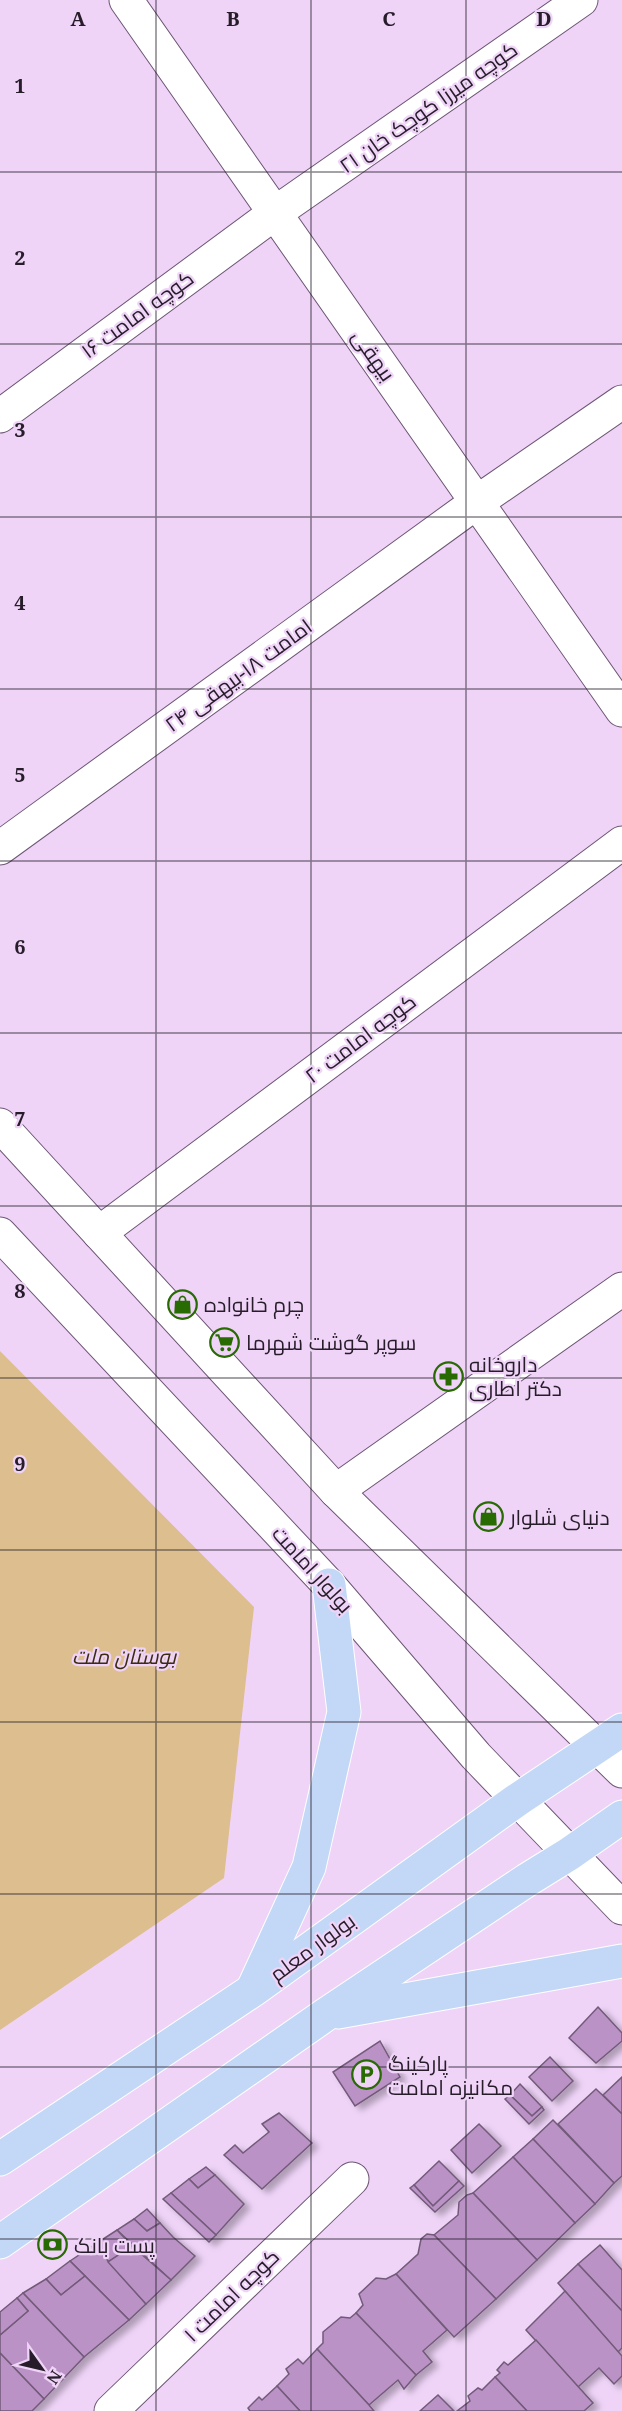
<svg xmlns="http://www.w3.org/2000/svg" width="622" height="2411" font-family="'Noto Serif',Cairo,serif">
  <style>
    .green { fill: #ddbe8e }
    .building { fill: #ba92c6; stroke: #725a79; stroke-width: 1.5; filter: url(#shadow) }
    .lines { fill: none; stroke-linecap: round; stroke-linejoin: round }
    .street-casing { stroke: #6e5675; stroke-width: 35 }
    .secondary-casing { stroke: #6e5675; stroke-width: 35 }
    .primary-casing { stroke: #fff; stroke-width: 35 }
    .street { stroke: #fff; stroke-width: 33 }
    .secondary { stroke: #fff; stroke-width: 33 }
    .primary { stroke: #c3d8f7; stroke-width: 33 }
    .grid { fill: none; stroke: #271d2a; stroke-width: 1.5; stroke-opacity: 0.55 }
    .labels { text-anchor: middle; dominant-baseline: central; stroke-width: 4.5; stroke-linejoin: round; paint-order: stroke }
    .street-label { font-size: 21px; fill: #271d2a; stroke: #efd4f8 }
    .poi-label { font-size: 21px; fill: #271d2a; stroke: #efd4f8; text-anchor: start }
    .park-label { font-size: 21px; font-style: italic; fill: #3b2b10; stroke: #efd4f8 }
    .grid-label { font-size: 20px; text-anchor: middle; font-weight: bold; fill: #271d2a; stroke: #efd4f8; stroke-width: 4.5; stroke-linejoin: round; paint-order: stroke }
  </style>
  <defs>
    <filter id="shadow"><feDropShadow dx="6" dy="4" stdDeviation="3" flood-color="#0004"/></filter>
  </defs>
  <rect width="100%" height="100%" fill="#efd4f8"/>
  <polygon class="green" points="0,1351 254,1607 224,1878 0,2030"/>
  <g class="building">
    <polygon points="598,2007 622,2033 622,2041 596,2063 569,2038"/>
    <polygon points="380,2041 400,2077 355,2106 333,2072"/>
    <polygon points="550,2057 573,2081 552,2101 529,2077"/>
    <polygon points="622,2077 622,2114 603,2095"/>
    <polygon points="520,2084 542,2107 532,2116 510,2095"/>
    <polygon points="596,2089 622,2114 622,2176 614,2183 558,2124"/>
    <polygon points="510,2095 532,2116 542,2107 544,2110 529,2124 505,2099"/>
    <polygon points="279,2113 312,2143 262,2189 224,2155 235,2145 243,2153 269,2132 262,2124"/>
    <polygon points="553,2120 614,2183 595,2204 533,2139"/>
    <polygon points="479,2124 501,2146 472,2173 451,2150"/>
    <polygon points="533,2139 595,2204 575,2223 513,2157"/>
    <polygon points="513,2157 575,2223 537,2260 473,2193"/>
    <polygon points="439,2161 459,2181 433,2206 414,2185"/>
    <polygon points="206,2167 215,2175 198,2188 189,2179"/>
    <polygon points="215,2175 244,2204 216,2235 171,2193 189,2179 198,2188"/>
    <polygon points="459,2181 464,2186 435,2212 410,2188 414,2185 433,2206"/>
    <polygon points="171,2193 216,2235 209,2242 163,2199"/>
    <polygon points="473,2193 537,2260 496,2299 434,2235 458,2215 459,2202 467,2195"/>
    <polygon points="147,2209 160,2223 147,2231 134,2219"/>
    <polygon points="134,2219 147,2231 160,2223 173,2237 195,2256 171,2280 117,2230"/>
    <polygon points="117,2230 132,2246 108,2262 94,2245"/>
    <polygon points="427,2234 434,2235 496,2299 454,2337 396,2274 418,2254 421,2239"/>
    <polygon points="94,2245 146,2304 129,2320 70,2261"/>
    <polygon points="600,2245 622,2270 622,2311 578,2264"/>
    <polygon points="132,2246 171,2280 146,2304 108,2262"/>
    <polygon points="70,2261 85,2276 61,2295 46,2279"/>
    <polygon points="578,2264 622,2311 622,2348 618,2352 558,2283"/>
    <polygon points="396,2274 447,2330 423,2351 432,2362 416,2375 356,2313 363,2305 359,2294 376,2278 386,2279"/>
    <polygon points="85,2276 129,2320 84,2357 23,2293 46,2279 61,2295"/>
    <polygon points="565,2291 622,2356 622,2376 614,2384 599,2368 578,2387 526,2330"/>
    <polygon points="23,2293 84,2357 44,2399 0,2353 0,2335 28,2311 17,2298"/>
    <polygon points="17,2298 28,2311 0,2335 0,2312"/>
    <polygon points="356,2313 416,2375 404,2389 398,2380 369,2405 317,2349 323,2343 323,2332 341,2317 350,2318"/>
    <polygon points="536,2340 593,2403 584,2411 527,2411 495,2377 500,2373 497,2370 504,2362 508,2365"/>
    <polygon points="317,2349 369,2405 374,2411 300,2411 277,2386 289,2374 286,2369 298,2359 303,2364"/>
    <polygon points="0,2353 44,2399 32,2411 0,2411"/>
    <polygon points="495,2377 527,2411 457,2411 470,2401 468,2396 478,2388 482,2390"/>
    <polygon points="277,2386 300,2411 250,2411 248,2408 259,2397 262,2400"/>
    <polygon points="438,2395 454,2411 420,2411"/>
  </g>
  <g class="lines">
    <defs>
      <g id="street">
        <polyline points="126,0 622,710"/>
        <polyline points="0,416 275,213 581,0"/>
        <polyline points="0,848 477,502 622,402"/>
        <polyline points="99,1233 622,843"/>
        <polyline points="336,1491 622,1289"/>
        <polyline points="111,2411 352,2179"/>
      </g>
      <g id="secondary">
        <polyline points="0,1125 336,1491 622,1771"/>
        <polyline points="0,1234 329,1585 476,1756 622,1908"/>
      </g>
      <g id="primary">
        <polyline points="253,1989 309,1867 344,1712 329,1585"/>
        <polyline points="338,2012 622,1961"/>
        <polyline points="0,2159 253,1990 517,1800 622,1730"/>
        <polyline points="0,2242 325,2015 527,1880 569,1854 622,1817"/>
      </g>
    </defs>
    <use href="#street" class="street-casing"/>
    <use href="#secondary" class="secondary-casing"/>
    <use href="#primary" class="primary-casing"/>
    <use href="#street" class="street"/>
    <use href="#secondary" class="secondary"/>
    <use href="#primary" class="primary"/>
  </g>
  <path class="grid" d="M156,0V2411M311,0V2411M466,0V2411M0,172H622M0,344H622M0,517H622M0,689H622M0,861H622M0,1033H622M0,1206H622M0,1378H622M0,1550H622M0,1722H622M0,1894H622M0,2067H622M0,2239H622"/>
  <defs>
    <symbol id="shop-ring" viewBox="-11 -11 22 22"><circle r="9.5" fill="#efd4f8" stroke="#286b02" stroke-width="1.5"/><path d="M-5-2.5h2.3a2.7 3.5 0 0 1 5.4 0H5L5.5 6h-11ZM-1.5-2.5h3a1.5 2.3 0 0 0-3 0Z" fill="#286b02"/></symbol>
    <symbol id="supermarket-ring" viewBox="-11 -11 22 22"><circle r="9.5" fill="#efd4f8" stroke="#286b02" stroke-width="1.5"/><path d="M-6-5.5h2.5l.6 2H6L4.5 2H-2.5L-4.4-4H-6ZM-1.5 3.2a1.3 1.3 0 1 0 .1 0ZM3 3.2a1.3 1.3 0 1 0 .1 0Z" fill="#286b02"/></symbol>
    <symbol id="pharmacy-ring" viewBox="-11 -11 22 22"><circle r="9.5" fill="#efd4f8" stroke="#286b02" stroke-width="1.5"/><path d="M-2-6h4v4h4v4h-4v4h-4v-4h-4v-4h4Z" fill="#286b02"/></symbol>
    <symbol id="parking-ring" viewBox="-11 -11 22 22"><circle r="9.5" fill="#efd4f8" stroke="#286b02" stroke-width="1.5"/><path d="M-3.5-5.5H1a3.5 3.5 0 0 1 0 7H-1V5.5H-3.5ZM-1-3.4V-.6H.8a1.4 1.4 0 0 0 0-2.8Z" fill="#286b02"/></symbol>
    <symbol id="bank-ring" viewBox="-11 -11 22 22"><circle r="9.5" fill="#efd4f8" stroke="#286b02" stroke-width="1.5"/><path d="M-6-4H6V4H-6ZM0-2.3a2.3 2.3 0 1 0 0 4.6a2.3 2.3 0 1 0 0-4.6Z" fill="#286b02"/></symbol>
  </defs>
  <g fill-rule="evenodd">
    <use href="#shop-ring" x="166" y="1288" width="33" height="33"/>
    <use href="#supermarket-ring" x="208" y="1326" width="33" height="33"/>
    <use href="#pharmacy-ring" x="432" y="1360" width="33" height="33"/>
    <use href="#shop-ring" x="472" y="1500" width="33" height="33"/>
    <use href="#parking-ring" x="350" y="2058" width="33" height="33"/>
    <use href="#bank-ring" x="36" y="2228" width="33" height="33"/>
  </g>
  <g class="labels">
    <g class="street-label">
      <text transform="translate(428 107) rotate(-35)">کوچه میرزا کوچک خان ۲۱</text>
      <text transform="translate(137 314) rotate(-36)">کوچه امامت ۱۶</text>
      <text transform="translate(374 355) rotate(55)">بیهقی</text>
      <text transform="translate(238 675) rotate(-36)">امامت ۱۸-بیهقی ۲۴</text>
      <text transform="translate(360 1038) rotate(-37)">کوچه امامت ۲۰</text>
      <text transform="translate(313 1569) rotate(48)">بولوار امامت</text>
      <text transform="translate(312 1947) rotate(-36)">بولوار معلم</text>
      <text transform="translate(231 2295) rotate(-44)">کوچه امامت ۱</text>
    </g>
    <g class="poi-label">
      <text x="204" y="1304">چرم خانواده</text>
      <text x="246" y="1342">سوپر گوشت شهرما</text>
      <text x="469" y="1364">داروخانه<tspan x="469" dy="24">دکتر اطاری</tspan></text>
      <text x="510" y="1517">دنیای شلوار</text>
      <text x="388" y="2063">پارکینگ<tspan x="388" dy="24">مکانیزه امامت</tspan></text>
      <text x="74" y="2245">پست بانک</text>
    </g>
    <g class="park-label">
      <text x="124" y="1656">بوستان ملت</text>
    </g>
  </g>
  <g class="grid-label">
    <text x="78" y="26">A</text>
    <text x="233" y="26">B</text>
    <text x="389" y="26">C</text>
    <text x="544" y="26">D</text>
    <text x="20" y="93">1</text>
    <text x="20" y="265">2</text>
    <text x="20" y="437">3</text>
    <text x="20" y="610">4</text>
    <text x="20" y="782">5</text>
    <text x="20" y="954">6</text>
    <text x="20" y="1126">7</text>
    <text x="20" y="1298">8</text>
    <text x="20" y="1471">9</text>
  </g>
  <g transform="translate(42 2369) rotate(124)" stroke="#efd4f8" stroke-width="4.5" paint-order="stroke">
  <path d="M0-4.5L10 22L0 15L-10 22Z" fill="#271d2a"/>
  <text y="-9" font-size="16" font-weight="bold" text-anchor="middle" fill="#271d2a">N</text>
  </g>
</svg>
